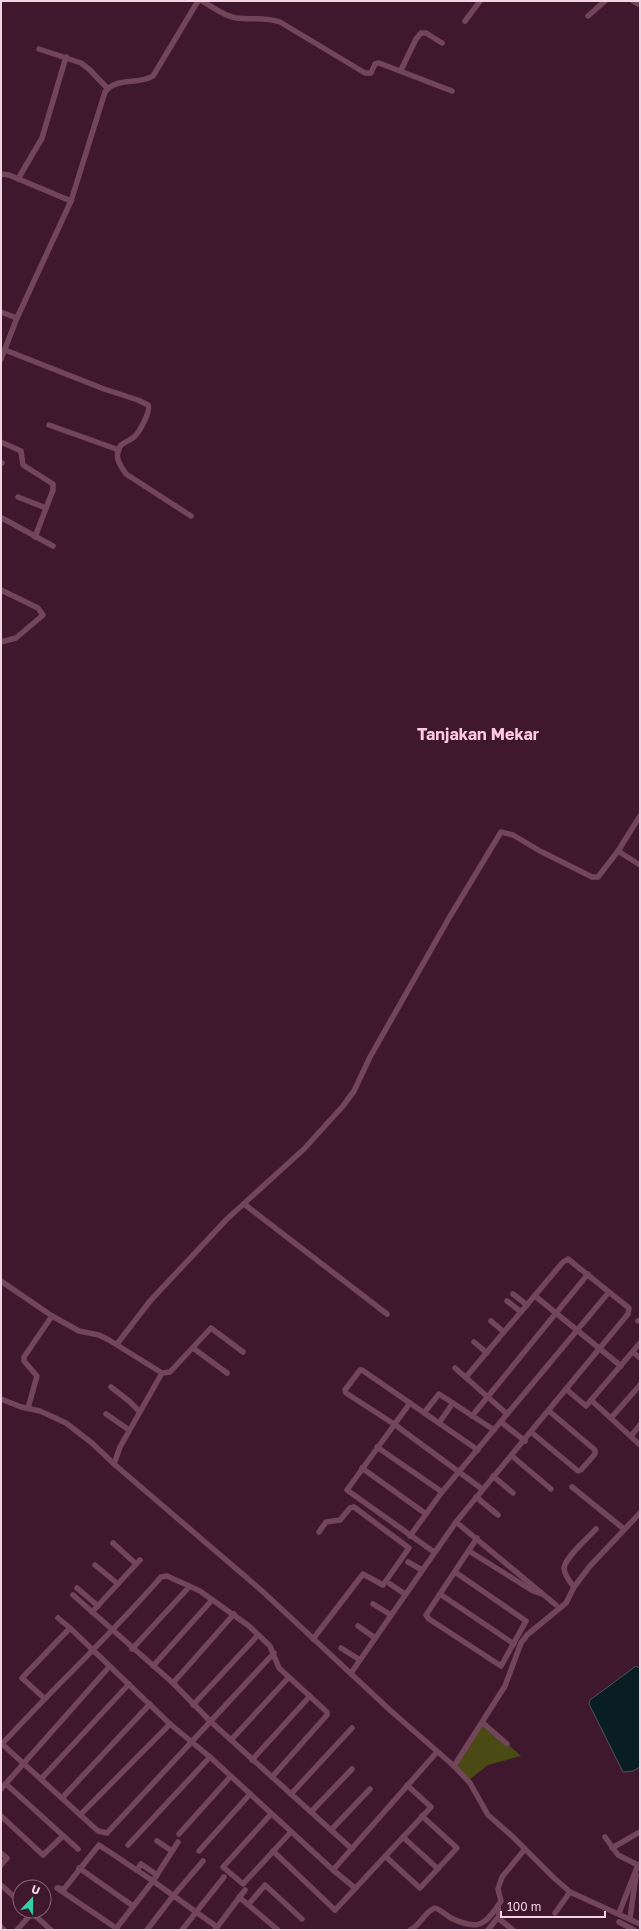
<svg xmlns="http://www.w3.org/2000/svg" width="641" height="1931" font-family="'Golos Text',sans-serif">
  <style>
    .green { fill: #4a4a15 }
    .water { fill: #091d25; stroke: #4e545d }
    .lines { fill: none; stroke-linecap: round; stroke-linejoin: round }
    .minor { stroke: #72455a; stroke-width: 5.5 }
    .labels { text-anchor: middle; dominant-baseline: central; stroke-width: 3.5; stroke-linejoin: round; paint-order: stroke }
    .quarter-label { font-size: 16px; font-weight: bold; fill: #fec8e0; stroke: #40182d }
  </style>
  <rect width="100%" height="100%" fill="#40182d"/>
  <polygon class="green" points="482,1721 521,1756 488,1765 469,1780 453,1765"/>
  <polygon class="water" points="636,1666 640,1668 640,1767 633,1771 623,1772 589,1704 590,1700"/>
  <g class="lines">
    <g class="minor">
      <path d="M202,1C213,7 224,16 236,18C251,20 265,17 280,22L365,73H371L375,64L379,63L452,91"/>
      <polyline points="633,1 638,4"/>
      <polyline points="588,16 605,1"/>
      <polyline points="465,21 480,1"/>
      <polyline points="39,49 81,63 90,70 108,89"/>
      <polyline points="401,70 416,39 421,33 426,33 442,43"/>
      <polyline points="1,174 9,175 71,201"/>
      <polyline points="18,179 42,138 66,57"/>
      <polyline points="1,312 17,318"/>
      <path d="M5,350L104,389L138,400L148,405C151,411 140,431 135,436C131,440 125,442 121,445C113,456 120,465 126,474L191,516"/>
      <path d="M1,359L17,318L71,201L105,92C115,77 139,85 153,76L198,1"/>
      <polyline points="49,425 119,450"/>
      <polyline points="1,442 21,451 23,465 53,484 53,490 35,537"/>
      <polyline points="1,463 2,463"/>
      <polyline points="18,497 46,508"/>
      <polyline points="2,518 53,546"/>
      <polyline points="1,590 38,608 43,615 16,638 1,642"/>
      <polyline points="618,851 640,865"/>
      <polyline points="244,1204 387,1314"/>
      <polyline points="1,1281 52,1316 79,1331 99,1335 109,1340 162,1373 120,1447 114,1464 261,1590 391,1711 454,1766 470,1783 488,1815 512,1836 554,1878 570,1892 640,1924"/>
      <polyline points="513,1294 527,1305"/>
      <polyline points="535,1296 621,1366"/>
      <polyline points="507,1301 521,1312"/>
      <polyline points="491,1321 504,1332"/>
      <polyline points="638,1321 640,1320"/>
      <polyline points="474,1342 487,1353"/>
      <polyline points="117,1344 150,1301 227,1219 304,1149 343,1106 354,1091 370,1057 449,918 501,832 513,835 540,851 592,877 598,877 618,851 640,816"/>
      <polyline points="193,1348 227,1373"/>
      <polyline points="633,1352 640,1358"/>
      <polyline points="455,1368 507,1414"/>
      <polyline points="162,1373 170,1372 211,1328 243,1352"/>
      <polyline points="111,1387 129,1401 139,1411"/>
      <polyline points="566,1389 586,1406 640,1343"/>
      <polyline points="1,1399 21,1407 40,1411 66,1423 92,1443 114,1464"/>
      <polyline points="591,1400 639,1444"/>
      <polyline points="410,1403 347,1490 434,1552"/>
      <polyline points="28,1408 37,1376 24,1361 24,1357 52,1316"/>
      <polyline points="424,1413 439,1394 494,1430"/>
      <polyline points="106,1414 129,1430"/>
      <polyline points="472,1416 588,1274"/>
      <polyline points="611,1418 640,1385"/>
      <polyline points="501,1422 525,1441"/>
      <polyline points="439,1423 453,1403"/>
      <polyline points="531,1432 578,1471 581,1470 595,1454 595,1450 549,1411"/>
      <polyline points="631,1436 640,1425"/>
      <polyline points="377,1447 442,1492"/>
      <polyline points="478,1450 362,1370 360,1370 345,1390 346,1393 394,1424 482,1489"/>
      <polyline points="512,1456 551,1489"/>
      <polyline points="362,1468 426,1514"/>
      <polyline points="493,1476 513,1493"/>
      <polyline points="572,1487 624,1529"/>
      <polyline points="476,1497 498,1515"/>
      <polyline points="456,1522 556,1605"/>
      <polyline points="410,1536 442,1492 609,1292"/>
      <polyline points="113,1543 136,1564"/>
      <polyline points="469,1551 533,1591 542,1594"/>
      <polyline points="408,1562 422,1570"/>
      <polyline points="95,1565 118,1584"/>
      <polyline points="455,1572 526,1621 501,1666 429,1619 426,1615 477,1538"/>
      <polyline points="390,1584 405,1594"/>
      <path d="M574,1587C570,1582 564,1575 564,1568C566,1556 588,1538 596,1529"/>
      <polyline points="77,1588 98,1606"/>
      <polyline points="440,1594 514,1644"/>
      <polyline points="73,1595 173,1683 210,1721 352,1849"/>
      <polyline points="373,1604 391,1615"/>
      <polyline points="92,1612 140,1560"/>
      <polyline points="58,1618 70,1628"/>
      <polyline points="358,1626 375,1638"/>
      <polyline points="313,1639 363,1574 383,1585 409,1548 354,1507 350,1508 340,1520 326,1522 319,1532"/>
      <polyline points="341,1648 360,1660"/>
      <polyline points="132,1649 189,1587"/>
      <polyline points="153,1666 212,1600"/>
      <polyline points="351,1673 456,1522 628,1314 629,1308 568,1259 563,1262 466,1377"/>
      <polyline points="173,1683 234,1614"/>
      <polyline points="44,1698 22,1678 70,1628 170,1724 210,1757 333,1870 437,1752"/>
      <polyline points="193,1705 258,1635"/>
      <polyline points="483,1723 507,1744"/>
      <polyline points="231,1740 289,1677"/>
      <polyline points="252,1760 310,1696"/>
      <polyline points="454,1766 505,1686 521,1643 527,1635 566,1603 574,1587 590,1566 640,1513"/>
      <path d="M272,1777L327,1715V1712L279,1668L270,1646L249,1626L200,1591L167,1576L161,1577C111,1635 54,1687 2,1744L98,1831L107,1833L274,1653"/>
      <polyline points="41,1779 129,1684"/>
      <polyline points="6,1784 78,1849"/>
      <polyline points="1,1789 109,1667"/>
      <polyline points="291,1794 352,1728"/>
      <polyline points="62,1798 150,1704"/>
      <polyline points="311,1812 352,1769"/>
      <polyline points="271,1814 223,1867 243,1884 291,1832"/>
      <polyline points="80,1815 170,1724"/>
      <polyline points="1,1816 43,1855 63,1836"/>
      <polyline points="331,1830 370,1789"/>
      <polyline points="179,1834 231,1776"/>
      <polyline points="403,1837 438,1869"/>
      <polyline points="605,1837 618,1855 638,1865"/>
      <polyline points="157,1841 172,1851"/>
      <polyline points="128,1845 210,1757"/>
      <polyline points="612,1848 640,1832"/>
      <polyline points="199,1851 250,1794"/>
      <polyline points="273,1851 335,1910 431,1807 407,1785"/>
      <polyline points="1,1853 7,1858 1,1865"/>
      <polyline points="385,1856 420,1888 457,1848 422,1816"/>
      <polyline points="79,1868 133,1906"/>
      <polyline points="137,1870 141,1864 157,1875"/>
      <polyline points="333,1870 355,1888"/>
      <polyline points="1,1885 20,1902"/>
      <polyline points="239,1897 278,1930"/>
      <polyline points="248,1905 265,1885 302,1919"/>
      <polyline points="30,1911 51,1930"/>
      <polyline points="555,1913 570,1892"/>
      <polyline points="619,1913 638,1865 640,1864"/>
      <polyline points="498,1918 513,1930"/>
      <polyline points="630,1918 636,1875"/>
      <polyline points="619,1922 634,1930"/>
      <polyline points="1,1927 4,1930"/>
      <polyline points="116,1928 57,1888 64,1889 99,1845 153,1881 178,1842"/>
      <polyline points="17,1930 32,1913"/>
      <polyline points="115,1930 153,1881 217,1927"/>
      <polyline points="147,1930 173,1896 203,1861"/>
      <polyline points="182,1930 224,1877"/>
      <polyline points="215,1930 245,1890"/>
      <path d="M410,1930C421,1925 424,1912 435,1908C441,1910 445,1914 451,1918C478,1931 485,1926 501,1901L498,1889L502,1877L525,1849"/>
      <polyline points="488,1930 499,1916 498,1906"/>
    </g>
  </g>
  <g class="labels">
    <g class="quarter-label">
      <text x="478" y="734">Tanjakan Mekar</text>
    </g>
  </g>
  <rect width="641" height="1931" fill="none" stroke="#f0d5e1" stroke-width="4"/>
  <g transform="translate(32 1899) rotate(22)"><circle r="19" fill="#40182d" stroke="#866475"/>
  <path d="M0-3L7 15L0 10L-7 15Z" fill="#30d4a9"/>
  <text y="-6" font-size="11" font-weight="bold" text-anchor="middle" fill="#f0d5e1">U</text>
  </g>
  <path d="M501 1911v6h104v-6" fill="none" stroke="#f0d5e1" stroke-width="2"/>
  <text x="507" y="1911" font-size="12" fill="#f0d5e1" stroke="#40182d" stroke-width="3" paint-order="stroke">100 m</text>
</svg>
